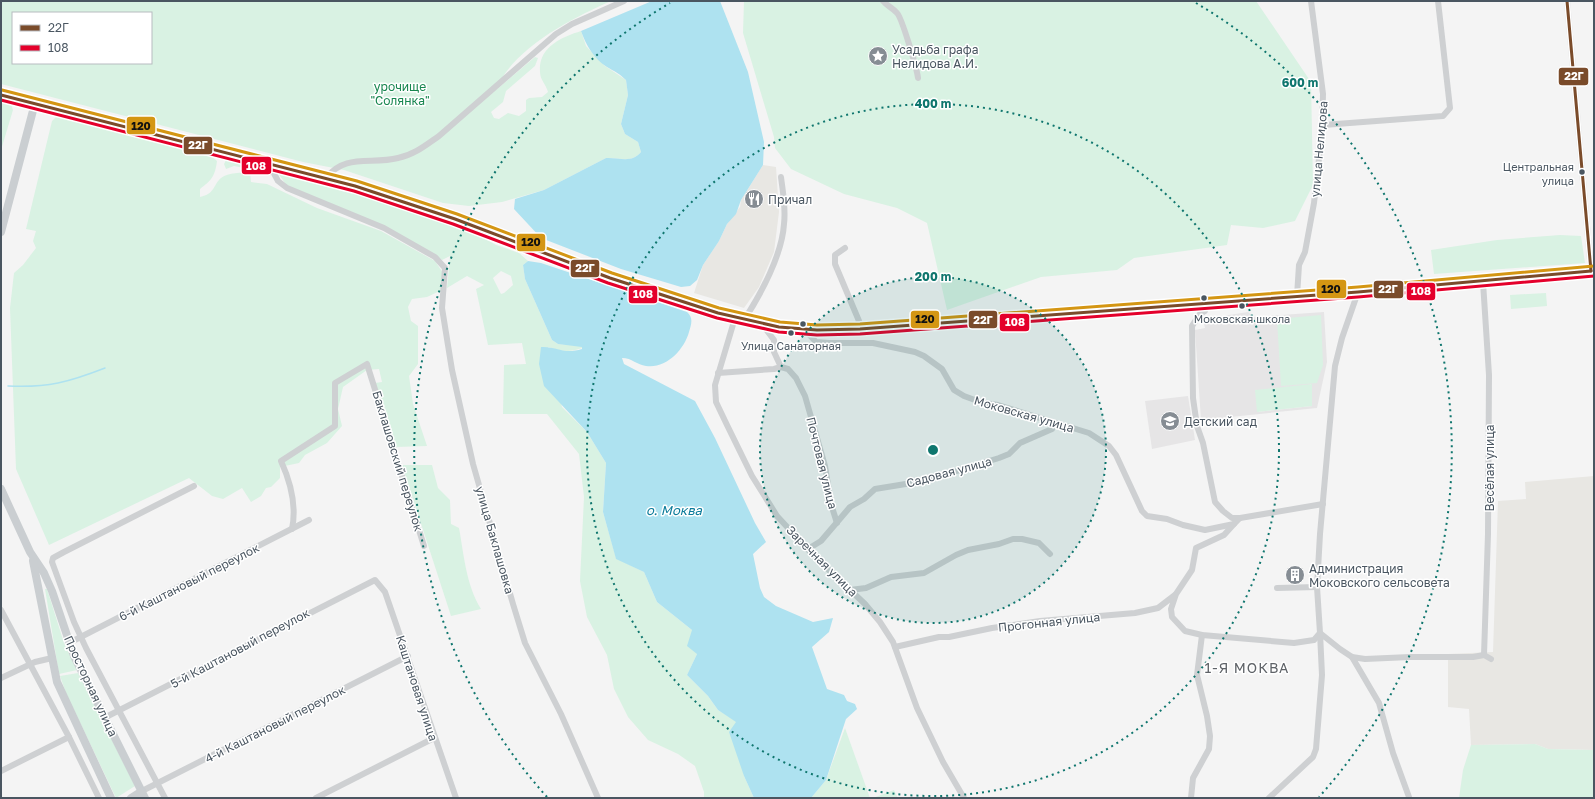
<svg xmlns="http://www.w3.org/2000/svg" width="1595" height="799" font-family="'Golos Text',sans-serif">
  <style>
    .commercial { fill: #e8e7e3 }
    .education { fill: #e6e5e6; fill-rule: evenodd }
    .green { fill: #d9f2e3; fill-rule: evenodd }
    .water { fill: #aee2f0 }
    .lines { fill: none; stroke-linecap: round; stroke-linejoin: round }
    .stream { stroke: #aee2f0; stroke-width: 1.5 }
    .minor { stroke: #ced0d2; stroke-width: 6 }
    .major { stroke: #caced1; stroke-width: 8 }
    .bus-1-casing { stroke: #fff; stroke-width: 6 }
    .bus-2-casing { stroke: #fff; stroke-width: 6 }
    .bus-3-casing { stroke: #fff; stroke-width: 6 }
    .bus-1 { stroke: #7a4b2a; stroke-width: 3 }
    .bus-2 { stroke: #e4002b; stroke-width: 3 }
    .bus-3 { stroke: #d49613; stroke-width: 3 }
    .ring { fill: none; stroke: #0f766e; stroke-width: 2; stroke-dasharray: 2 4 }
    .bus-dot { fill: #4a5661; stroke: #fff; stroke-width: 1.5 }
    .labels { text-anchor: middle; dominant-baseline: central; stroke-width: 3; stroke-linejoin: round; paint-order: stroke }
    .bus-label { font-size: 11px; fill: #4a5661; stroke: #fff }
    .poi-label { font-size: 12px; fill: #4a5661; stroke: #fff; text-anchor: start }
    .park-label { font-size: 12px; fill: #17864f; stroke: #fff }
    .street-label { font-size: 12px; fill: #4a5661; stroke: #fff }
    .water-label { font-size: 13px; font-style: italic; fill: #0c7c9b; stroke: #fff }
    .quarter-label { font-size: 14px; letter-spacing: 1px; fill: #5f6368; stroke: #fff }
    .centre { fill: #0f766e; stroke: #fff; stroke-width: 2 }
    .ring-label { font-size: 12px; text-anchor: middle; font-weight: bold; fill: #0f766e; stroke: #fff; stroke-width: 3; stroke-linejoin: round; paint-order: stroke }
    .line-badge { stroke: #fff; stroke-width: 1.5 }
    .badge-label { font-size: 11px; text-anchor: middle; font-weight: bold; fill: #fff }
    .pale-badge-label { font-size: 11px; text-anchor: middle; font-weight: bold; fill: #111 }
  </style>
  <rect width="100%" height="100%" fill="#f4f4f4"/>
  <g class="commercial">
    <polygon points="763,165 776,167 779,212 774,252 759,287 744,308 694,293 703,265 719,241 727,224 740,207 741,200"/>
    <polygon points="1594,476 1594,750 1548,749 1535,744 1471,745 1469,709 1448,707 1448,654 1493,652 1498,501 1526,499 1525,482"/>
  </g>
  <g class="education">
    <path d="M1248,312L1254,317L1324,312L1327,362L1317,408L1201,420L1195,330L1205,328L1203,319ZM1311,384L1312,406L1257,412Z"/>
    <polygon points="1188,396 1195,440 1152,449 1145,401"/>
  </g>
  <g class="green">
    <path d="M1,1H611C572,18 512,49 496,90L535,57L538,58L535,66L506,91L503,102L491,112L494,118L499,119L508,113L519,116L526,111V100L529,98L542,97L548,92C546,84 540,80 540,72C538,47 562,37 581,31L586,46L605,66L626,80L628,95L621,124L625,134L638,142L641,152C631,164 619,157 606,158L544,190L502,202L469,206L443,203L344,170L303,162L1,84ZM13,13H151V63H13Z"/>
    <polygon points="744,1 1256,1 1311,82 1313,185 1295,221 1263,228 1231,225 1227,245 1134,258 1117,270 1041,277 947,310 927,223 897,208 844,194 791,169 775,148 774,137 743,33"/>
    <polygon points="1,101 11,104 13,110 1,150"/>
    <path d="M57,116L211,156L217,161C215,176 212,180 200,189V197C215,194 213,185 221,178C229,172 241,173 250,172L251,182L267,184L317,208L381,231L435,261L443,273L442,290L427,297L412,299L408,307L411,321L418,326V364L409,376L413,404L427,446L396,447L387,416L383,413L375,383L382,382L379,369L367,370L343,387L338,409L342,426L327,443L305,455L299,463L280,467V478L271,487L266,488L261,496L251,502L242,488L223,499L212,496L189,478L49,545L16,469L10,308L14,273L23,265L36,248L33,241L36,231L26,229L52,121Z"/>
    <polygon points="226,160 264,169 266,172 234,166 226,169 224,164"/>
    <path d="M278,173L368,197L477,234L496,245L519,253L528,261L523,265L525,279L552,340L558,344L582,346V348C569,353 560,351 548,347L562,407L587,432L606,463L603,512L616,558L644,572L657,602L692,630L697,654L687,675L708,696L718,710L737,722L744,776L754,798H704V792L695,766L678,754L648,740L628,717L614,689L607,655L587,617L580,581L584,497L579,454L547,414H503L504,365L526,364L522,343L488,345L476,289L484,285L467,276L447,288L450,256L442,260L426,249L287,186ZM501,271L511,276L513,285L504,293L501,294L493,278Z"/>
    <polygon points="1560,235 1581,236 1585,263 1434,274 1431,250 1497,240"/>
    <polygon points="1546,293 1547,306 1511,309 1510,295"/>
    <polygon points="1321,315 1323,365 1317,383 1281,386 1277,319"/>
    <polygon points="1312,384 1312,406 1257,412 1255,390"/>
    <path d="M402,465H432L438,488L450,500L451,524L459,528C464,555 466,585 481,609L451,616Z"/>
    <polygon points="45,589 47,589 64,643 77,670 59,674"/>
    <polygon points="78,673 135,786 116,798 66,693 60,676"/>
    <polygon points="845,728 870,798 811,798 826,780"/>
    <polygon points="1535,744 1548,749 1594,750 1594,798 1459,798 1463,770 1471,745"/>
    <polygon points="894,790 898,798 873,798"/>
  </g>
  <g class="water">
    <path d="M652,1H720L748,72L764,142L763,165L741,200L736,214L727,224L719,241L703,265L697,280L690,286L681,287L621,269L541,238L514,209L515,199L544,190L606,158C619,157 631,164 641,152L638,142L625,134L621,124L628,95L626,80C620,74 614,71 607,67C594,59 586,45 581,31Z"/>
    <path d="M528,261L541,263L687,312C694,318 691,325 689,332C684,350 666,369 646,366C637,365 632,358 622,358L624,364L695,401L715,438L755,523L766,542L753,554L760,588L764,597L776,606L813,622L833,618L829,632L812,647L827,689L844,695L847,701L855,704L857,709L846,719L826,780L811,798H754L744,776L729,732L736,722L718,710L708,696L687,675L697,654L687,646L692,630L657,602L644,572L616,559L603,512L606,463L587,432L544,386L539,364L541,347C557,346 563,355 582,349V347L558,344L552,340L525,279L523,265Z"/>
  </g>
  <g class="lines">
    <path class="stream" d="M8,386C48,388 69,382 105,368"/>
    <g class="minor">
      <path d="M883,1C887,6 893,8 897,13C902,18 917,69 918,78"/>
      <polyline points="1567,1 1591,271"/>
      <polyline points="1323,125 1443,116 1450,108 1438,1"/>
      <polyline points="269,164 278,181 287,188 384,228 435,257 445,268 442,308 452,370 473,464 513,604 525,643 561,714 598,798"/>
      <path d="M326,178C345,153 371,165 398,158C414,155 426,145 439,136L556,34L572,24L624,1"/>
      <polyline points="845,248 835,255 835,264 859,321 856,329"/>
      <polyline points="1483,282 1489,375 1488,534 1484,655"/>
      <polyline points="1297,296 1299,265 1305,252 1314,203 1322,132 1323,94 1311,1"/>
      <polyline points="1206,303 1205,311 1200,314 1192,326 1193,398 1197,426 1203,443 1215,502 1223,511 1232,518 1240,518"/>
      <polyline points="735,318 715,385 716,402 727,425 752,476 777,516 814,556 865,604 880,622 893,642 917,708 943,762 964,798"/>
      <path d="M744,320C761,294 782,255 784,224C786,208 783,193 781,177"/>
      <polyline points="762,324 774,340 774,352 781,367 788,369 796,378 805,396 825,466 831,504 837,523"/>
      <polyline points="804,329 816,342 829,343 873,343 915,352 924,356 942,369 954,390 964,396 983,403 998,405 1089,433 1109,446 1116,455 1142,511 1147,516 1167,519 1183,525 1205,530 1234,524 1240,518 1323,504"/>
      <polyline points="718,373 774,369 781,367"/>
      <polyline points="1234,524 1224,535 1196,548 1192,570 1176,594 1171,609 1172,617 1185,631 1202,635 1294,643 1314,640 1320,633 1317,587 1320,534 1335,366 1342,338 1358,292"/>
      <path d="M292,529C297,505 291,483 281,461L335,426V383L367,364L424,546"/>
      <polyline points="808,549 821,541 850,507 864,499 875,489 924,481 999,458 1009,454 1020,443 1052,429 1053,422"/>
      <polyline points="1277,588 1317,587"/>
      <polyline points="850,590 866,588 891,577 924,573 956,555 968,550 999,544 1013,539 1022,539 1039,543 1050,554"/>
      <polyline points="1,610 69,737 99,798"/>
      <polyline points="69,643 309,520"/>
      <polyline points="895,647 939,637 949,637 992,628 1040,621 1135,613 1158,608 1175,595"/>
      <polyline points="1352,657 1379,703 1393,753 1409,797"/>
      <polyline points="1,678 35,662 52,658"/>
      <polyline points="106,717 375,580 385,592 456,798"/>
      <polyline points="1,771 69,737"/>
      <polyline points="142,791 408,656"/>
      <polyline points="165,798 86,648 74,622 52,562 53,558 64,552 194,486"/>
      <polyline points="316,798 434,738"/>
      <polyline points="1191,798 1193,778 1209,749 1210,736 1207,716 1197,675 1202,635"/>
      <polyline points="1269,798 1313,757 1316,749 1322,675 1320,633 1340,649 1352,657 1365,659 1410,657 1473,657 1484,655 1491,659"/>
    </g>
    <g class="major">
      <polyline points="1,95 355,186 455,219 610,278 718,313 779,327 817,330 860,329 1114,309 1358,292 1594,271"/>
      <polyline points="1,232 35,103"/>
      <polyline points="1,489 30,552 44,573 52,591 74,656 145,798"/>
      <polyline points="33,561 57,682 111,798"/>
      <polyline points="131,798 142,791"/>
    </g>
    <defs>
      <g id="bus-1">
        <polyline points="1567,1 1591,271"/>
        <polyline points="1,95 355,186 455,219 610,278 718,313 779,327 817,330 860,329 1358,292 1591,271"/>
      </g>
      <polyline id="bus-2" points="1,100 354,191 453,224 608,283 717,318 779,332 817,335 860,334 1358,297 1594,276"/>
      <polyline id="bus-3" points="2,90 357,181 457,214 612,273 719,308 780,322 817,325 860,324 1358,287 1594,266"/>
    </defs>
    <use href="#bus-1" class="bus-1-casing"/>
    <use href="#bus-2" class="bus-2-casing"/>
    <use href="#bus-3" class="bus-3-casing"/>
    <use href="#bus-1" class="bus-1"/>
    <use href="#bus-2" class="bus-2"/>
    <use href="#bus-3" class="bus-3"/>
  </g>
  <circle cx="933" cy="450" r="173" fill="#0f766e" fill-opacity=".12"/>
  <g class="ring">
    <circle cx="933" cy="450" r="173"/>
    <circle cx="933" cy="450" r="346"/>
    <path d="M547 797A519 519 0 0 1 670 3M1196 3A519 519 0 0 1 1319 797"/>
  </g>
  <defs>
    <symbol id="sight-disc" viewBox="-11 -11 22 22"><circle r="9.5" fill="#868d94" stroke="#fff"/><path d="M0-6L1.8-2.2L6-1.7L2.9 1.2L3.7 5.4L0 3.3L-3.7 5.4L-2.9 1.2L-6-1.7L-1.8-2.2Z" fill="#fff"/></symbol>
    <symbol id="restaurant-disc" viewBox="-11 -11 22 22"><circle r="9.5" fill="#868d94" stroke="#fff"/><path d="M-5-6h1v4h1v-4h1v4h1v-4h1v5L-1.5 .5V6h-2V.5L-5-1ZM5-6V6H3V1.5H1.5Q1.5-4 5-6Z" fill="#fff"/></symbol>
    <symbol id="school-disc" viewBox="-11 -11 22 22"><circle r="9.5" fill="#868d94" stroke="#fff"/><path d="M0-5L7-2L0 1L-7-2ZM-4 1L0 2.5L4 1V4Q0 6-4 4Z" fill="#fff"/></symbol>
    <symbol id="building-disc" viewBox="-11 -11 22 22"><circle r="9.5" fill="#868d94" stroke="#fff"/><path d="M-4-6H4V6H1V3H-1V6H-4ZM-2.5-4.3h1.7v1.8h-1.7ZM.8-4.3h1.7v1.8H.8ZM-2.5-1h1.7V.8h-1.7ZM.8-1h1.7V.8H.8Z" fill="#fff"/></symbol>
  </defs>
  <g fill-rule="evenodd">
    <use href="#sight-disc" x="867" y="45" width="22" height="22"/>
    <use href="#restaurant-disc" x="743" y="188" width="22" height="22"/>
    <use href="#school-disc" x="1159" y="410" width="22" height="22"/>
    <use href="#building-disc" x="1284" y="564" width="22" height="22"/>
  </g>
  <g class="bus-dot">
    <circle cx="1582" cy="172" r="3.5"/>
    <circle cx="1204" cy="298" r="3.5"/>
    <circle cx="1242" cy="306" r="3.5"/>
    <circle cx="803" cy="324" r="3.5"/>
    <circle cx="791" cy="333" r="3.5"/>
  </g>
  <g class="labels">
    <g class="bus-label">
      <text x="1574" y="166" text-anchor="end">Центральная<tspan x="1574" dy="14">улица</tspan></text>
      <text x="1242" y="318">Моковская школа</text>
      <text x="791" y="345">Улица Санаторная</text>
    </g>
    <g class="poi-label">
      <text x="892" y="49">Усадьба графа<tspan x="892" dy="14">Нелидова А.И.</tspan></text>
      <text x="768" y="199">Причал</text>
      <text x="1184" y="421">Детский сад</text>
      <text x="1309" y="568">Администрация<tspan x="1309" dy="14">Моковского сельсовета</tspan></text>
    </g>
    <g class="park-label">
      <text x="400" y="86">урочище<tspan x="400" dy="14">"Солянка"</tspan></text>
    </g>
    <g class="street-label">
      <text transform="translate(1319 149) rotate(-85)">улица Нелидова</text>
      <text transform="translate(1024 414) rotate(16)">Моковская улица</text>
      <text transform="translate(398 461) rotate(73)">Баклашовский переулок</text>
      <text transform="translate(822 463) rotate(76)">Почтовая улица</text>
      <text transform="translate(1489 468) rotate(-90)">Весёлая улица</text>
      <text transform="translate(949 472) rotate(-15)">Садовая улица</text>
      <text transform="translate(495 540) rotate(74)">улица Баклашовка</text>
      <text transform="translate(822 561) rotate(45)">Заречная улица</text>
      <text transform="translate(189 582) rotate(-27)">6-й Каштановый переулок</text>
      <text transform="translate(1049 622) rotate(-6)">Прогонная улица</text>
      <text transform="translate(240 648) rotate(-28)">5-й Каштановый переулок</text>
      <text transform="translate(91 686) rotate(65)">Просторная улица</text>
      <text transform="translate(417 688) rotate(72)">Каштановая улица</text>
      <text transform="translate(275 724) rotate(-27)">4-й Каштановый переулок</text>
    </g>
    <g class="water-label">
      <text x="674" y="510">о. Моква</text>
    </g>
    <g class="quarter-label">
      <text x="1247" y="667">1-Я МОКВА</text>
    </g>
  </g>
  <circle cx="933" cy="450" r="6" class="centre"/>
  <g class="ring-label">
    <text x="1300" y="87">600 m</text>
    <text x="933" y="108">400 m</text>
    <text x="933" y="281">200 m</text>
  </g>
  <g class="line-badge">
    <rect x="1558" y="67" width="31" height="19" rx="4" fill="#7a4b2a"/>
    <rect x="126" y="116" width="30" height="19" rx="4" fill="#d49613"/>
    <rect x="183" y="136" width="30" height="19" rx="4" fill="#7a4b2a"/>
    <rect x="241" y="156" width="31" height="19" rx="4" fill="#e4002b"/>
    <rect x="516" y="233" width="30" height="19" rx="4" fill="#d49613"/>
    <rect x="570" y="259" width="30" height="19" rx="4" fill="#7a4b2a"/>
    <rect x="1316" y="279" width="31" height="20" rx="4" fill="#d49613"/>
    <rect x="1373" y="280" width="31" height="19" rx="4" fill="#7a4b2a"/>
    <rect x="1406" y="282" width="30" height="19" rx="4" fill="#e4002b"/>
    <rect x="628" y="285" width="30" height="19" rx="4" fill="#e4002b"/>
    <rect x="910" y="310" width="30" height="19" rx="4" fill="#d49613"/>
    <rect x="968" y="310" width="30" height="19" rx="4" fill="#7a4b2a"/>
    <rect x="999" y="313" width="31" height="19" rx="4" fill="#e4002b"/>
  </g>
  <g class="badge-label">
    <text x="1574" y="80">22Г</text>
    <text x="198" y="149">22Г</text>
    <text x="256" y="170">108</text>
    <text x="585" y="272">22Г</text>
    <text x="1388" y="293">22Г</text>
    <text x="1421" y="295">108</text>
    <text x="643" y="298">108</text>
    <text x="983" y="324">22Г</text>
    <text x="1015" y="326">108</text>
  </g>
  <g class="pale-badge-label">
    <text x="141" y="130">120</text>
    <text x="531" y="246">120</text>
    <text x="1331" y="293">120</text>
    <text x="925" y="323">120</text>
  </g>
  <rect width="1595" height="799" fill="none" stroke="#4a5661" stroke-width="4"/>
  <rect x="12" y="12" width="140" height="52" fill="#ffffff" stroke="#b7bbc0"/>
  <rect x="20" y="25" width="20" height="6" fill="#7a4b2a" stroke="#b7bbc0"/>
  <text x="48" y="32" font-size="12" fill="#4a5661">22Г</text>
  <rect x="20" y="45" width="20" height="6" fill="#e4002b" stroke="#b7bbc0"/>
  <text x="48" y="52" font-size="12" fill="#4a5661">108</text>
</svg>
